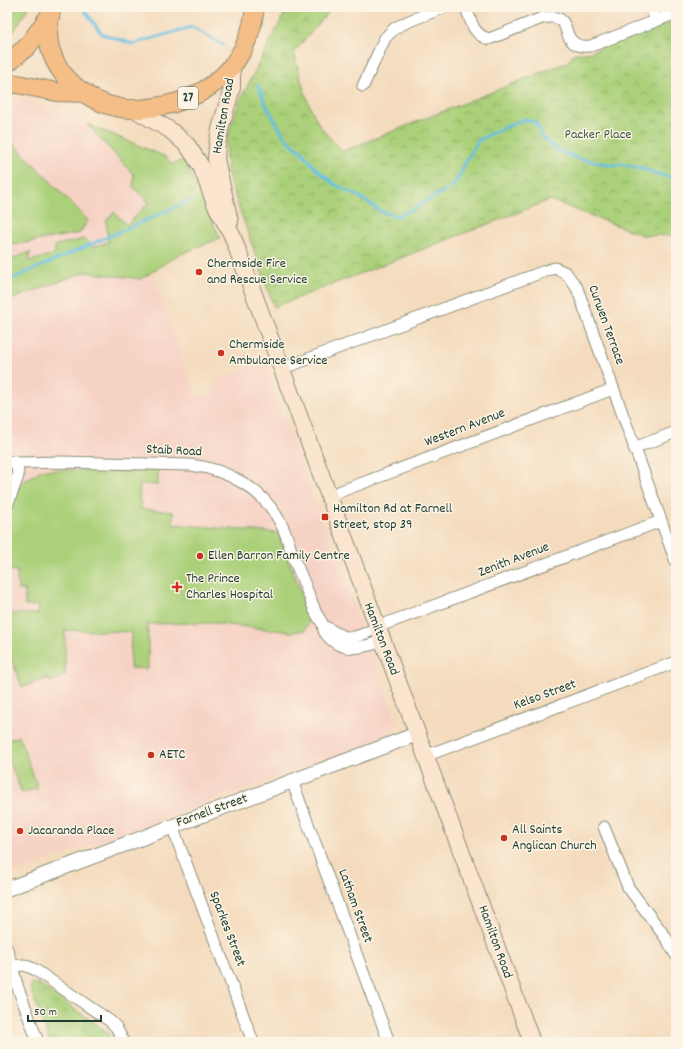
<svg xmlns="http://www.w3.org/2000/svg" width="683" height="1049" font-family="Dekko,sans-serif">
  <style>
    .built { fill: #f6d2c4 }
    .grass { fill: #aad079; stroke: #648656 }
    .park { fill: url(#park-crowns); stroke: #648656 }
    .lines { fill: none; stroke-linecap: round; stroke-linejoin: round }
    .stream { stroke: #65bfe3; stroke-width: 3 }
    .minor-casing { stroke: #8a8c78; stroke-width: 13 }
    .tertiary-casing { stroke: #8a8c78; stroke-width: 16 }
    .secondary-casing { stroke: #8a8c78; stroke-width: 18 }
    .primary-casing { stroke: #8a8c78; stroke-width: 20 }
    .minor { stroke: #fff; stroke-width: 11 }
    .tertiary { stroke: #fff; stroke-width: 14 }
    .secondary { stroke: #fbe5cf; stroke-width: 16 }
    .primary { stroke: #f5be86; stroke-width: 18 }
    .poi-dot { fill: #c8321e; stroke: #fcf5e5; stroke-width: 1.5 }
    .labels { text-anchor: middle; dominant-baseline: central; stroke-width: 3; stroke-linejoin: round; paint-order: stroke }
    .shield { fill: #fcf5e5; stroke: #617469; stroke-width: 1 }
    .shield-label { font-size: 13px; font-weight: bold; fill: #1f3d34 }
    .street-label { font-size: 14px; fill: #1f3d34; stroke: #fcf5e5 }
    .park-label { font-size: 14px; fill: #3b5a42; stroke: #fcf5e5 }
    .poi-label { font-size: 14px; fill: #1f3d34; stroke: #fcf5e5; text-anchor: start }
  </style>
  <defs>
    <pattern id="park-crowns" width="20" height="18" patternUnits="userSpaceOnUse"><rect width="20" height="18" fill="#aad079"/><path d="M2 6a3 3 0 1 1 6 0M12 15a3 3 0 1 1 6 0" fill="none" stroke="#8aaa64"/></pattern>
  </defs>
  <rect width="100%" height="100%" fill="#fcf5e5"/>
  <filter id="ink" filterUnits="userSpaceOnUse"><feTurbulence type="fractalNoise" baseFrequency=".025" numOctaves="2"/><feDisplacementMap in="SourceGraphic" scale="8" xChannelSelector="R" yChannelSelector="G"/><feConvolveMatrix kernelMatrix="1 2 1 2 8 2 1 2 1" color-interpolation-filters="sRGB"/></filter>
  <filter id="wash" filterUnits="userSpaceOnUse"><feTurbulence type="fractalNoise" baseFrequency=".012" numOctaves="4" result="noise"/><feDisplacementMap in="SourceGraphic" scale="16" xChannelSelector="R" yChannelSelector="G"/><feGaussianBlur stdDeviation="0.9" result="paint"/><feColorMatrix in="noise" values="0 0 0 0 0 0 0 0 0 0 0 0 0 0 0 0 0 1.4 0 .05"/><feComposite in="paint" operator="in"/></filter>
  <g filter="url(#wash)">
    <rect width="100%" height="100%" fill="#f4dbbd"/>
    <polygon class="built" points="23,98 166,157 172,164 184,160 211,224 144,251 195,395 212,396 216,381 263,362 397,722 392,736 7,875 7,101"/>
    <g class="grass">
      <polygon points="87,124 166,157 172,164 184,160 220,238 176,256 141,279 85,272 7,301 7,261 30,252 29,261 55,254 55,245 85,239 92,247 108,242 106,221 114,212 127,225 149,202 133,187 134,175"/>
      <polygon points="7,137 88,220 80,233 7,246"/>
      <polygon points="41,470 158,470 158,485 140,484 139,500 141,501 141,509 174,512 172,524 278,533 311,617 305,630 292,632 212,623 148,624 148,669 130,668 131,632 65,630 65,675 50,682 48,678 22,687 7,647 7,613 38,614 39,606 25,606 25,590 18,590 17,571 9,570 7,575 7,518 20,484"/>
      <polygon points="19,736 38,788 22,793 7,756 7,741"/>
    </g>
    <g class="park">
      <polygon points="7,7 29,7 14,31 7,36"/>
      <path d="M288,7H333L294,52C299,74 305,97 315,117C321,130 333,141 343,151L568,62L574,53H588L676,20V236L642,235L550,200L274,307L229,179L226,160L227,139L239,102Z"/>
      <polygon points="32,983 38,984 106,1031 113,1042 50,1042 30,988"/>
    </g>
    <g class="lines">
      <g class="stream">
        <polyline points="82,7 102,34 133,44 192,27 223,45"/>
        <polyline points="258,85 267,107 286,139 301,151 316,169 334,184 360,197 382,212 397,216 415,208 454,185 461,173 466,161 479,140 492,133 525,119 536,123 541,135 548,143 561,152 580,159 613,165 622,164 641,168 661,175 676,178"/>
        <polyline points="7,281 192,200"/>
      </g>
    </g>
  </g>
  <g filter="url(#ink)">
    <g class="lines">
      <defs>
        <g id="minor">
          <path d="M466,7C471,21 473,35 489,39L542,18C575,12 559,38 578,45C582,47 587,46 591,46L676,13"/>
          <polyline points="651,7 656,20"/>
          <polyline points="363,86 385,38 395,28 409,21 445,7"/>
          <polyline points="281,369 545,271 555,268 566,273 577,288 676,562"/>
          <polyline points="634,448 676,432"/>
          <path d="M7,461L17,463L61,462L190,465C227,469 263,489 280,522C286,532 289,543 292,554C300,573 308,592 315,611C317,616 321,620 323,625C324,628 323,631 326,634C342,654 362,648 382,641"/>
          <polyline points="328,496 613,389"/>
          <polyline points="7,506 18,476 17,463"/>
          <path d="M328,628C353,646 361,634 385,624L661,521"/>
          <polyline points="425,756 676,662"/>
          <polyline points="292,781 389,1042"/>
          <polyline points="172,826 253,1042"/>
          <polyline points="604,827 628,887 666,938 676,955"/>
          <polyline points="7,949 18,988 38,1042"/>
          <polyline points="12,966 24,965 34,969 110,1021 116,1027 124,1042"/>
        </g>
        <polyline id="tertiary" points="7,889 417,734"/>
        <g id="secondary">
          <polyline points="134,109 170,130 188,146 201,166 215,204 232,235 532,1042"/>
          <polyline points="230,222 216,159 217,145 220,129 232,88 232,67"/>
        </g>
        <g id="primary">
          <path d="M52,7C49,19 47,31 49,43C55,76 87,102 120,108C137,111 154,108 171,104C219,91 250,57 255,7"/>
          <polyline points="7,63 27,47 50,15"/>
          <polyline points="7,84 17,84 57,92 85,93"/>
        </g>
      </defs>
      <use href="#minor" class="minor-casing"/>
      <use href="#tertiary" class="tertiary-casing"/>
      <use href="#secondary" class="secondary-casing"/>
      <use href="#primary" class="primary-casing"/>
      <use href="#minor" class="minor"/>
      <use href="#tertiary" class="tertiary"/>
      <use href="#secondary" class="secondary"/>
      <use href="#primary" class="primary"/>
    </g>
  </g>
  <g class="poi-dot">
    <circle cx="199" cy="272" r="4"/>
    <circle cx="221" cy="353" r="4"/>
    <rect x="321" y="513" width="8" height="8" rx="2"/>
    <circle cx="200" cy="556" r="4"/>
    <path d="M175 581h4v4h4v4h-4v4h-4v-4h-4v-4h4z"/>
    <circle cx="151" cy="755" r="4"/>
    <circle cx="20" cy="831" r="4"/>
    <circle cx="504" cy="838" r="4"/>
  </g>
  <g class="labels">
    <rect class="shield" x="178" y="87" width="20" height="22" rx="3"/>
    <g class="shield-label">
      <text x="188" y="98">27</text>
    </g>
    <g class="street-label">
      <text transform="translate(224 116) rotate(-80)">Hamilton Road</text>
      <text transform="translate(606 325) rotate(70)">Curwen Terrace</text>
      <text transform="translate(465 428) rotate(-21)">Western Avenue</text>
      <text transform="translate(174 451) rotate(3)">Staib Road</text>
      <text transform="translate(514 560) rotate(-21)">Zenith Avenue</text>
      <text transform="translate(381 639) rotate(69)">Hamilton Road</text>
      <text transform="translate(545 695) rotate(-20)">Kelso Street</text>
      <text transform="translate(212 811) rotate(-20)">Farnell Street</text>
      <text transform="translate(355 906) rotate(70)">Latham Street</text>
      <text transform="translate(227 929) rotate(69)">Sparkes Street</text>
      <text transform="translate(495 942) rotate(70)">Hamilton Road</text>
    </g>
    <g class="park-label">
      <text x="598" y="135">Packer Place</text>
    </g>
    <g class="poi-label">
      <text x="207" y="264">Chermside Fire<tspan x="207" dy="16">and Rescue Service</tspan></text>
      <text x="229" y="345">Chermside<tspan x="229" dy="16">Ambulance Service</tspan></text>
      <text x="333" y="509">Hamilton Rd at Farnell<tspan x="333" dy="16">Street, stop 39</tspan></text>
      <text x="208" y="556">Ellen Barron Family Centre</text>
      <text x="186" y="579">The Prince<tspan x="186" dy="16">Charles Hospital</tspan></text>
      <text x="159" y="755">AETC</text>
      <text x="512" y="830">All Saints<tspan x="512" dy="16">Anglican Church</tspan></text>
      <text x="28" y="831">Jacaranda Place</text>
    </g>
  </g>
  <rect width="683" height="1049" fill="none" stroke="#fcf5e5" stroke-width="24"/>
  <path d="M28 1015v6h73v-6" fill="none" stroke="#1f3d34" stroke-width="2"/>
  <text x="34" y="1015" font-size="12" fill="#1f3d34" stroke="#fcf5e5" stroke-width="3" paint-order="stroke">50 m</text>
</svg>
